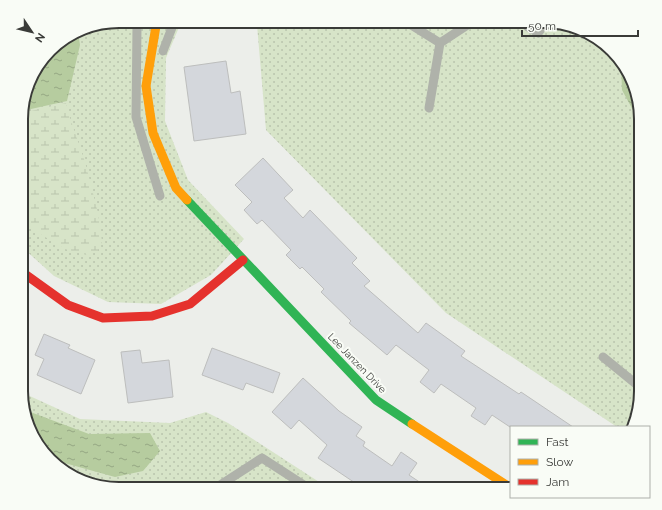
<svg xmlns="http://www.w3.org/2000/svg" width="662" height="510" font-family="Raleway,sans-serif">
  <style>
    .grass { fill: url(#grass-dots) }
    .wetland { fill: url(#wetland-marsh) }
    .water { fill: url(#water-ripples) }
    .building { fill: #d4d7dc; stroke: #bdbebd }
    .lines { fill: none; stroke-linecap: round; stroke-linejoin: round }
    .lane { stroke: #afb2aa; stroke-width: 9 }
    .fast { stroke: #30b455; stroke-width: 9 }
    .slow { stroke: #ff9f0a; stroke-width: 9 }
    .jam { stroke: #e5322d; stroke-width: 9 }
    .labels { text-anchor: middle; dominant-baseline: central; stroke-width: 4; stroke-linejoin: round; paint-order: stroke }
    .street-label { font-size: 10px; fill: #3a3b38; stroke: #f9fcf6 }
    .rim { fill: none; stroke: #3a3b38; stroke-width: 2 }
  </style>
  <defs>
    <pattern id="grass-dots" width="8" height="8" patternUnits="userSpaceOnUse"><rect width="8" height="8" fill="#d7e4c8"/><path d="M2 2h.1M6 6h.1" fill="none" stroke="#b9c4ad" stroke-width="1.8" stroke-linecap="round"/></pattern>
    <pattern id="wetland-marsh" width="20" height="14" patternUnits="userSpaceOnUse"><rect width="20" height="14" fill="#d7e4c8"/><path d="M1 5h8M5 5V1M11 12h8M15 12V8" fill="none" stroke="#b9c4ad"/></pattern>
    <pattern id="water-ripples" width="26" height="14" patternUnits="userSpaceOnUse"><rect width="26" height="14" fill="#b6cc9f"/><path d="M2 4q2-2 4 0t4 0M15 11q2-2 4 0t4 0" fill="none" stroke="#95a783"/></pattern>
  </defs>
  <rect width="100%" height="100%" fill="#eceeea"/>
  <g class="grass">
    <polygon points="549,21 580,28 608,45 631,76 641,119 641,398 634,427 617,427 446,313 266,130 257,25 246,25"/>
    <polygon points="180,25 166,58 165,121 188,180 244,239 211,275 161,304 108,302 54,276 22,247 22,106 34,70 54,45 87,26"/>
    <polygon points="21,392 80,419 170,423 206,412 228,423 330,489 113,489 82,482 54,465 31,435 21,398"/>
  </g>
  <polygon class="wetland" points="66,103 70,118 85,162 98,213 102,242 97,252 86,255 65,249 22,223 22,113"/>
  <g class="water">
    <polygon points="78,32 80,45 67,101 22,111 22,106 34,70 54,45"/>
    <polygon points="621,62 631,76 641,119 641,125 622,90"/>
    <polygon points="25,410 89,434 150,433 160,451 143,471 115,477 50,459 31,435"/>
  </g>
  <g class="building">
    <polygon points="226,61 231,93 240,91 246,134 194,141 184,67"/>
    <polygon points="263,158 293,190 284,198 303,218 310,210 357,258 352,263 370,281 364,286 418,333 426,323 465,351 461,356 519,394 521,392 573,427 510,427 492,415 485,425 471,416 476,408 441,384 434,393 420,382 429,370 396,345 387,355 349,323 351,321 321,292 324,289 302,267 300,269 286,255 291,250 262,220 257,224 244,210 252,202 235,185"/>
    <polygon points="44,334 70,345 68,348 95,360 81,394 37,375 44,359 35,355"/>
    <polygon points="212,348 280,373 273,393 246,383 243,390 202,375"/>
    <polygon points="140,350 142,363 169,360 173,397 128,403 121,352"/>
    <polygon points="303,378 339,411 362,427 356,436 365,442 363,446 392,466 401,452 417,463 409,475 430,489 364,489 318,458 327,445 299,420 291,429 272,412"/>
  </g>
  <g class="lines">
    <g class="lane">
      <polyline points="526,21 528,27 538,33 547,21"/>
      <polyline points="408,23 440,43"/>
      <polyline points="137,26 136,117 160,196"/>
      <polyline points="163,51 173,25"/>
      <polyline points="429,108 440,43 472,22"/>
      <polyline points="603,357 641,388"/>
      <polyline points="153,489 170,486 212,489"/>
      <polyline points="214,489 262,458 310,489"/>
    </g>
    <polyline class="fast" points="187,200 376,400 412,424"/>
    <g class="slow">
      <polyline points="156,26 146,86 153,133 176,188 187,200"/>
      <polyline points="412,424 511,488"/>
    </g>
    <polyline class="jam" points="22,272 68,305 103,318 152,316 190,304 243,260"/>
  </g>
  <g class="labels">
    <g class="street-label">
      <text transform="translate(357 363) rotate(46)">Lee Janzen Drive</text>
    </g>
  </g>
  <path d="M0 0H662V510H0ZM119 28H543A91 91 0 0 1 634 119V391A91 91 0 0 1 543 482H119A91 91 0 0 1 28 391V119A91 91 0 0 1 119 28Z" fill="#f9fcf6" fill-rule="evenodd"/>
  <path class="rim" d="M119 28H543A91 91 0 0 1 634 119V391A91 91 0 0 1 543 482H119A91 91 0 0 1 28 391V119A91 91 0 0 1 119 28Z"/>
  <rect x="510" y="426" width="140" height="72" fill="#f9fcf6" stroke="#adafaa"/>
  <rect x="518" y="439" width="20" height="6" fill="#30b455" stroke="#adafaa"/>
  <text x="546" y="446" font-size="12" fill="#3a3b38">Fast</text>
  <rect x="518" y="459" width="20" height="6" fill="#ff9f0a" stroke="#adafaa"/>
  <text x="546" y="466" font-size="12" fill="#3a3b38">Slow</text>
  <rect x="518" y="479" width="20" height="6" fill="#e5322d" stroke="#adafaa"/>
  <text x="546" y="486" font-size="12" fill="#3a3b38">Jam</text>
  <g transform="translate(32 32) rotate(125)" stroke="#f9fcf6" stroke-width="3" paint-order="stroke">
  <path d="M0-3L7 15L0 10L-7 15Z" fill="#3a3b38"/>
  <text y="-6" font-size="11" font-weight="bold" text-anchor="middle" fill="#3a3b38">N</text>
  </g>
  <path d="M522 30v6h116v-6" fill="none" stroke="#3a3b38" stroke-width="2"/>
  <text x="528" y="30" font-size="12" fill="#3a3b38" stroke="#f9fcf6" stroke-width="3" paint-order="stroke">50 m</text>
</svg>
